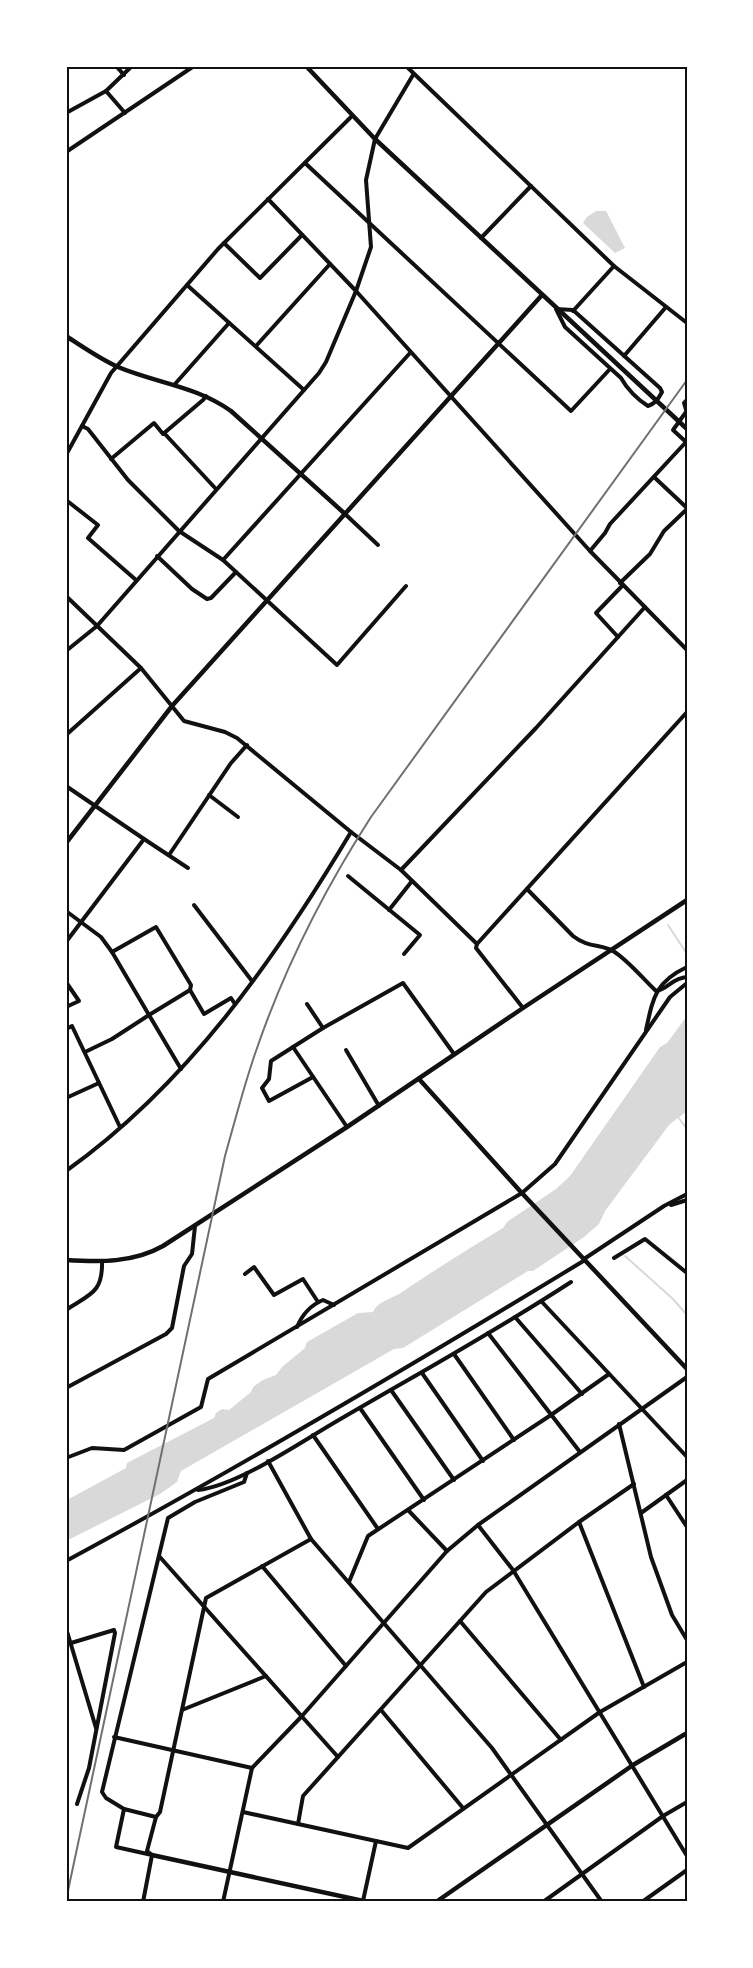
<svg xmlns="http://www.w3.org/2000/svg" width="753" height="1968" font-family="Raleway,sans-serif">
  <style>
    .water { fill: #d9d9d9 }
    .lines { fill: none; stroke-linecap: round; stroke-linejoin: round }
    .stream { stroke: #d9d9d9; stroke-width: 2 }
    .minor { stroke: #111; stroke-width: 4 }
    .tertiary { stroke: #111; stroke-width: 4.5 }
    .secondary { stroke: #111; stroke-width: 4.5 }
    .rail { stroke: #707070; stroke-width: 2 }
    .neatline { fill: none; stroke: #111; stroke-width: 2 }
  </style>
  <rect width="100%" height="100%" fill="#fff"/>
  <g class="water">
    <polygon points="596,211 606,211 625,248 615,253 583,223 587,217"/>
    <path d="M687,1016V1111L669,1125L605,1211L599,1224L584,1237L533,1271H528L403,1348L394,1349L181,1471L177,1482L160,1494L66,1541L67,1500L126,1468L127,1463L214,1418L216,1413L222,1409L229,1410L251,1392L253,1387L263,1380L276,1375L282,1367L305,1348L307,1342L358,1313L373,1312C377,1302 390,1299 399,1294C433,1271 468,1249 503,1228L507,1222L556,1189L570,1176L660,1047L667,1043Z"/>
  </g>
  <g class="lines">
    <g class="stream">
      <polyline points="668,925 687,954"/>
      <polyline points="678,1117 687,1129"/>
      <polyline points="625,1256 673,1299 687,1315"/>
    </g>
    <g class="minor">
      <polyline points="116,66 124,75"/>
      <polyline points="406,66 614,266 687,323"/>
      <polyline points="106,91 125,113"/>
      <polyline points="66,113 106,91 132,66"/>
      <polyline points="66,152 194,66"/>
      <polyline points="305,163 571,411 610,369"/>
      <polyline points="268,199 356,291 590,551 687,650"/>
      <polyline points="481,238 531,186"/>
      <polyline points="224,243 260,278 302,235"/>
      <polyline points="187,285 304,390"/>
      <path d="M556,309L573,310L660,388L662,392C659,398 655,404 648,406C638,400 627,389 621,378L565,327Z"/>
      <polyline points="573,311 614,266"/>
      <polyline points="256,346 330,264"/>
      <polyline points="624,356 666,307"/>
      <polyline points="175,384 229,323"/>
      <polyline points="686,412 673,430 686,442"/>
      <polyline points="687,413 684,403 687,400"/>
      <polyline points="82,426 88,429 128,480 179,531 223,560 337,665 406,586"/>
      <polyline points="164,433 216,489"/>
      <polyline points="66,455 111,373 218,249 352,116"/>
      <polyline points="111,459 154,423 163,434 203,400 206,396"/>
      <polyline points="654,477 687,508"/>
      <polyline points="66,500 98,525 88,538 136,580"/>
      <polyline points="344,513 378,545"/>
      <polyline points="590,551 605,533 610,524 686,442"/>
      <polyline points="157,556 192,589 207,599 211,598 236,572"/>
      <polyline points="223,560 410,353"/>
      <polyline points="620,583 650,554 664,531 687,509"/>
      <polyline points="66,596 141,668 184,721 225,732 237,738 351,832 401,870 477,944 476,948 523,1008"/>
      <polyline points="618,637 596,613 623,585"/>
      <polyline points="66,651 97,626 319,373 326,362 356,291 371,247 366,180 375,139 413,75"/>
      <polyline points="66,735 141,668"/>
      <polyline points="66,786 144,839 66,942"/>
      <polyline points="209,795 238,817"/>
      <polyline points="144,839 188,868"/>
      <polyline points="169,855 231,763 247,745"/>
      <polyline points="401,870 536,728 645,607"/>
      <polyline points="348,876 420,935 404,954"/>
      <path d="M527,889L573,936C588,948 602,944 613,951C628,960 643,979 656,991C668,989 672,978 687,977"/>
      <polyline points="194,905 252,981"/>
      <polyline points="389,910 412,881"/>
      <polyline points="66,911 101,937 112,952"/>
      <polyline points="477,944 687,712"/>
      <polyline points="66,982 79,1001 66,1007"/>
      <polyline points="190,990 204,1014 231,998 235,1004"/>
      <polyline points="307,1004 323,1028"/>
      <polyline points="66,1029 72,1026 120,1127"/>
      <path d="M646,1030C653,998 655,982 687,967"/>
      <polyline points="293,1047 347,1127"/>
      <polyline points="346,1050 379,1106"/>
      <polyline points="85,1052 112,1039 149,1015 112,952 156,927 191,985 190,990 149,1015 181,1069"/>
      <polyline points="313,1077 269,1101 262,1088 269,1079 271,1061 323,1028 403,983 454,1054"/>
      <polyline points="66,1098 99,1083"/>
      <path d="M66,1171C188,1084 275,959 351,832"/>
      <polyline points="671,1205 687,1200"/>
      <polyline points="614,1258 645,1239 687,1273"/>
      <polyline points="584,1259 664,1206 687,1194"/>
      <polyline points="245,1274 254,1267 274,1295 303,1279 318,1302"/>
      <polyline points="542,1302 687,1457"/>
      <path d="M66,1310C90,1294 103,1293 102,1261"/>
      <polyline points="515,1317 582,1394"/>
      <path d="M297,1327C302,1315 311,1305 323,1300L334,1305"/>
      <polyline points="488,1333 580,1452"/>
      <polyline points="454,1354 514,1440"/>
      <polyline points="422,1373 483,1461"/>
      <polyline points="66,1388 166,1334 172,1328 184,1266 192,1254 195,1226"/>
      <polyline points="391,1390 454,1480"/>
      <polyline points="360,1408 424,1500"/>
      <polyline points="619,1424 651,1557 672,1615 687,1640"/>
      <polyline points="313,1435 378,1529"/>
      <polyline points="66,1458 92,1448 124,1450 201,1407 208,1379 522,1193 555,1164 670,997 687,983"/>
      <polyline points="268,1461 311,1539 492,1748 602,1902"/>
      <path d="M198,1490C236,1486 298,1444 332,1424C412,1377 493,1333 571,1282"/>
      <polyline points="666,1495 687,1527"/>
      <polyline points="408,1510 447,1551"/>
      <polyline points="641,1513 687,1480"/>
      <polyline points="579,1522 644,1687"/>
      <polyline points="478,1525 513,1570 687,1856"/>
      <polyline points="159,1556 338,1757"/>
      <path d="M66,1561C242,1466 414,1364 585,1260"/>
      <polyline points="262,1566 346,1666"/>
      <polyline points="349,1582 368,1536 551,1415 609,1374"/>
      <polyline points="460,1621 561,1740"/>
      <polyline points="66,1628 96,1728"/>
      <polyline points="71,1643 114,1630 115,1633 89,1768 77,1804"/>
      <polyline points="182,1710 266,1676"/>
      <polyline points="381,1710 463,1808"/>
      <polyline points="114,1737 252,1768"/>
      <polyline points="124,1809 106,1798 102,1792 168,1518 195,1502 244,1482 247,1473"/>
      <polyline points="243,1812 408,1848 600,1712 687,1662"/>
      <polyline points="156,1817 160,1812 206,1598 311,1539"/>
      <polyline points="298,1824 303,1796 486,1592 579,1522 634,1484"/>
      <polyline points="363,1901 376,1841"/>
      <polyline points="143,1902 152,1855 147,1851 156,1817 124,1809 116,1847 152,1855"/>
      <polyline points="223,1902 252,1768 302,1716 447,1551 478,1525 687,1377"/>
      <polyline points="543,1902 663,1816 687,1802"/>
      <polyline points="642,1902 687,1870"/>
    </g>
    <g class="tertiary">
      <path d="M66,336C83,347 100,359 118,367C156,383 196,386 231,411L344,513"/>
      <polyline points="66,843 172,706 542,295"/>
      <polyline points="152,1855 368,1902"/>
      <polyline points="436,1902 633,1765 687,1733"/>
    </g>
    <g class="secondary">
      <polyline points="306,66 375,139 687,429"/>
      <polyline points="419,1079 520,1191 687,1369"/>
      <path d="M66,1260C100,1262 133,1263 163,1246L347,1127L523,1008L687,900"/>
    </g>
    <path class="rail" d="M66,1900L225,1156C235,1121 244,1085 256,1051C284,969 324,890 371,817L687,380"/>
  </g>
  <rect width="753" height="1968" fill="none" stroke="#ffffff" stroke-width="135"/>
  <rect x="68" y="68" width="618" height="1832" class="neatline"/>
</svg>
